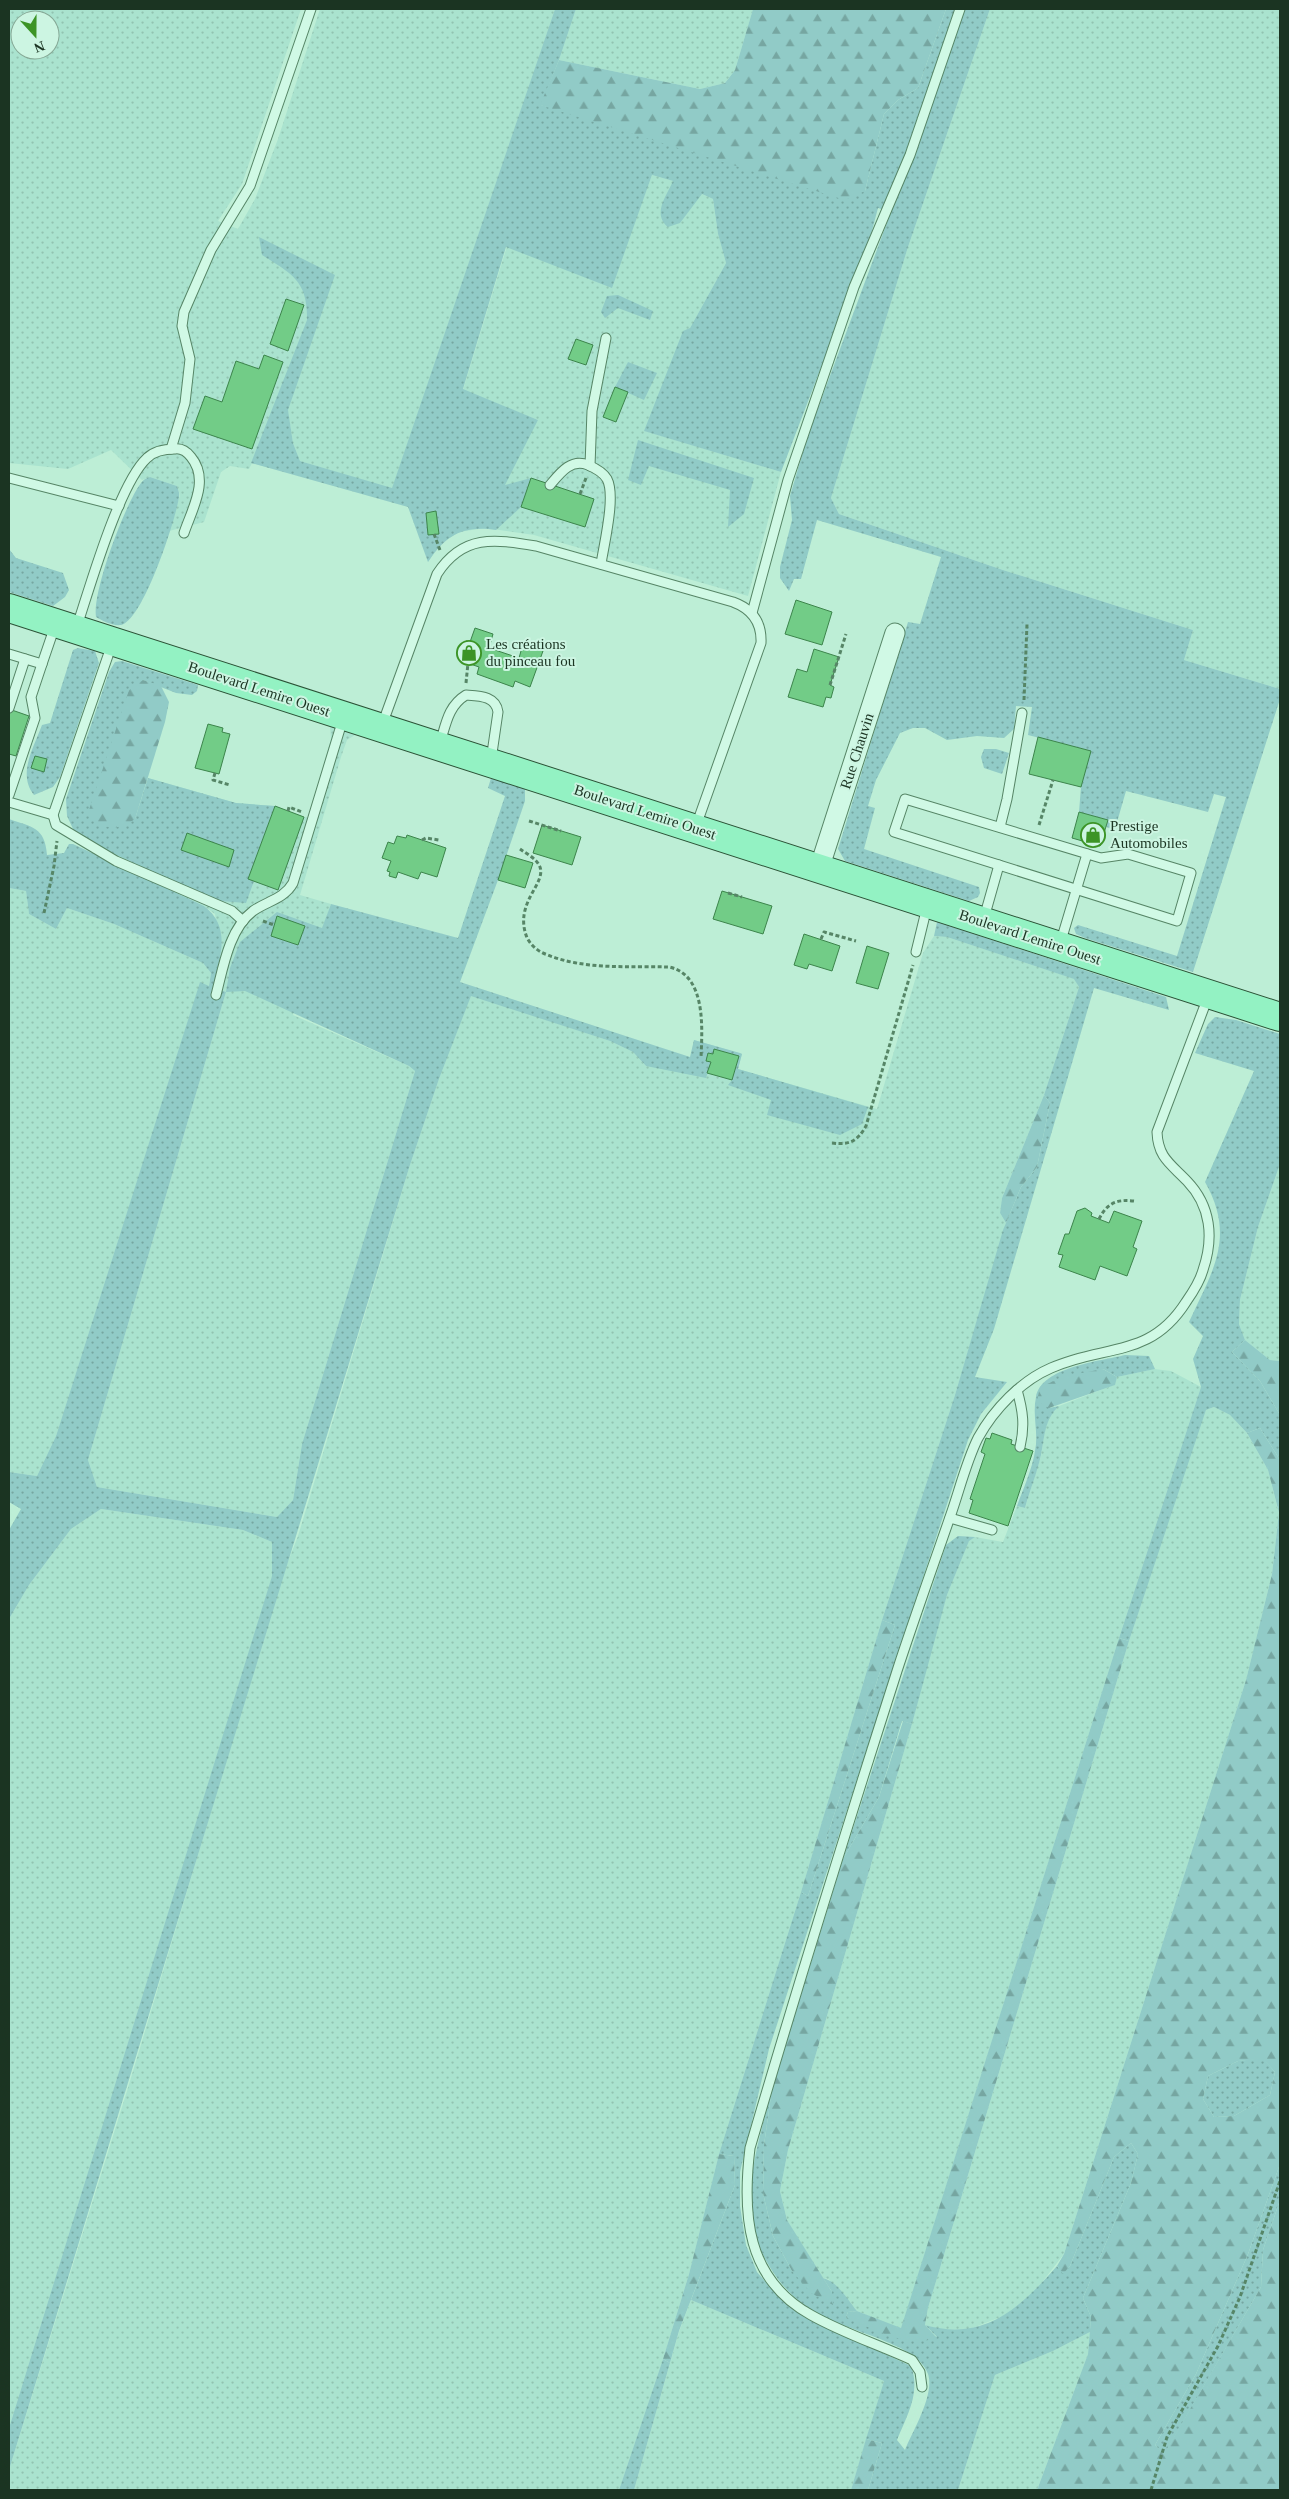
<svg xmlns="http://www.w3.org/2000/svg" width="1289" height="2499" font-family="'Times New Roman',serif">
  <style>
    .farmland { fill: url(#farmland-dots); fill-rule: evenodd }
    .grass { fill: url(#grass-dots); fill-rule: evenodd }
    .forest { fill: url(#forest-firs); fill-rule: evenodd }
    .building { fill: #72cc87; stroke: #3c844b }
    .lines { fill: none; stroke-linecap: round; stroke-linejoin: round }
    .lane-casing { stroke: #568566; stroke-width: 11 }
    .street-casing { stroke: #568566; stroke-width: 21 }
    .primary-casing { stroke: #2b5236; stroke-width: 30 }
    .path { stroke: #568566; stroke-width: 3; stroke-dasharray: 4 2.5; stroke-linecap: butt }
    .lane { stroke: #d0f9e5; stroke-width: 9 }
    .street { stroke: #d0f9e5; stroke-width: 19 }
    .primary { stroke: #93f2c3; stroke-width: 28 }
    .labels { text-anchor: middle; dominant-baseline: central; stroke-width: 4; stroke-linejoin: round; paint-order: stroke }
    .poi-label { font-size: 15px; fill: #1b3422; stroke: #ccf5e2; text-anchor: start }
    .street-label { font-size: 15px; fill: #1b3422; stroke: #ccf5e2 }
  </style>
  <defs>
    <pattern id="farmland-dots" width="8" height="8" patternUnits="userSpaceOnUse" patternTransform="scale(1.25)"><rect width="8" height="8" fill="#aae3cf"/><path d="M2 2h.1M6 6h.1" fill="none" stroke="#92c3b1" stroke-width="1.8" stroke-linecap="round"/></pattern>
    <pattern id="grass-dots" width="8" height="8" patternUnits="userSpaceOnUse" patternTransform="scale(1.25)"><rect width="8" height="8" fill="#91cbc7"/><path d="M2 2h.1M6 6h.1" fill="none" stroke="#76a6a1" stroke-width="1.8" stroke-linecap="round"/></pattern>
    <pattern id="forest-firs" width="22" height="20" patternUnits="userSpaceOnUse" patternTransform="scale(1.25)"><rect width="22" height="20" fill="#91cbc7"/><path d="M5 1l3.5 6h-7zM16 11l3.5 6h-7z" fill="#76a6a1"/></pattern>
  </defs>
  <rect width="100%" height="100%" fill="#bdeed6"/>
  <g class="farmland">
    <path d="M9,9H301L242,184L218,221L238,229L255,199L278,139L320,9H555L392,489L300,461L293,443L288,412L270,468L252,463L249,469L230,466L221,472L204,522L169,531L180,495L177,486L150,477L142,480L111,450L68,469L9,463ZM20,20H50V50H20Z"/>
    <polygon points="576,9 753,9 735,70 725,83 700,89 559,60"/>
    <polygon points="990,9 1280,9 1280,689 1184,660 1193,630 1003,570 839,514 831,498 908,247"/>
    <polygon points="652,175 673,181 713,199 718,234 726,263 690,328 645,431 781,472 748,596 534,535 485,528 459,532 441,543 428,562 414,483 538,420 463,390 507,246 611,287"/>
    <polygon points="330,726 355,735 347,740 341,757 300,895 331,904 293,1015 409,1066 415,1071 302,1444 293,1500 277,1517 97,1487 88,1460 226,992 212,987 221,952 215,914 204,906 101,858 110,829 125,826 135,819 148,778 236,803 275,806 308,818 331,739"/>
    <polygon points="9,888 26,891 29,914 56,929 67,908 114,924 203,963 211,973 209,986 200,983 56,1436 37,1476 9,1472"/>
    <polygon points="934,936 947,937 1075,979 1079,987 1044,1095 1002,1198 1000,1213 1006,1223 955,1395 882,1620 801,1892 719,2154 689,2274 663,2359 619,2490 9,2490 9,2470 127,2091 280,1582 298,1536 410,1165 439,1079 471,995 610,1041 633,1052 646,1066 691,1057 694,1040 742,1054 738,1069 877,1109 923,953"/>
    <polygon points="1280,1164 1280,1361 1270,1360 1245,1340 1239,1324 1240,1300 1258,1227"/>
    <polygon points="1154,1369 1171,1371 1201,1387 1119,1638 901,2329 857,2311 842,2292 828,2279 823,2278 801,2245 787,2220 780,2191 788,2150 912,1724 933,1641 947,1595 969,1540 975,1537 1003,1542 1017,1506 1025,1508 1041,1456 1045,1429 1050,1415 1059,1406 1114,1385 1117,1377"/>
    <polygon points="1214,1407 1230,1415 1247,1433 1268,1470 1279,1514 1272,1574 1246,1680 1064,2254 1033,2294 1006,2315 970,2329 942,2330 925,2325 928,2308 1129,1641 1196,1434 1206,1410"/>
    <polygon points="101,1509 243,1530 272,1542 272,1577 9,2428 9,1619 29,1585 71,1529"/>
    <polygon points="691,2300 884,2381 851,2490 634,2490 679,2332"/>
    <polygon points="1090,2332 1088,2354 1037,2490 958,2490 995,2375 1053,2351"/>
  </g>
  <g class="grass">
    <path d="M555,9H576L559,60L541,105L865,191L884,114L898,100L918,88L946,9H990L908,247L831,498L839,514L1003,570L1193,630L1184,660L1280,689V699L1193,972L1085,938L1076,934L1074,928L1078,925L1177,956L1226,797L1214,794L1208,812L1126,791L1115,829L1106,827L1108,820L1079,812L1081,787L1090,751L1028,735L1032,707L1016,706L1014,729L1004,738L977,736L947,740L925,728H913L900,733L876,780L868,806L875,808L864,849L979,887L980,893L978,897L969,901L845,861L838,849L908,622L920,624L941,557L817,520L801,579H794L789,591L780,578V567L792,520L790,496L808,435L891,212L878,208L869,242L781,472L644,431L683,331L690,328L726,263L718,234L713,199L702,194L680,223L668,227C652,214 666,197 673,181L652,175L612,288L506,247L463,389L538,420L505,485L531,478L521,507L496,530C463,525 446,535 428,562L408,507L251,463L307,320C308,281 292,274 262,255L259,237L335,275L288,410L293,443L300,461L392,488Z"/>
    <polygon points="618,295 653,311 650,320 618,308 605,318 601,312 607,296"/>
    <polygon points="628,362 657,373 644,400 615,387"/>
    <polygon points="638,440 754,478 744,514 728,527 730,490 649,466 641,485 628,480"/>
    <path d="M150,477L177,486C178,490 180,493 179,497C176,519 143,621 121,625C112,626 103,621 96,617C92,592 125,504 141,483C143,480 146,478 150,477Z"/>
    <polygon points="9,549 16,558 63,573 69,590 65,597 53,606 9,592"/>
    <path d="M78,648L95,651L99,663L60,777L53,787L34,795C17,774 34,747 42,725L50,723L73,650Z"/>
    <polygon points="122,661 198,685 197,691 192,695 176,693 143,680 135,819 148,778 236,803 275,806 248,879 254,881 246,903 220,901 181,885 104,849 74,831 67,816 66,799 109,672 115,662"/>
    <polygon points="984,749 996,749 1009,753 1002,774 984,768 981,757"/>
    <path d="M491,778L525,789V801L498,880L460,982L690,1057L694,1040L740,1053L742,1054L738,1069L868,1107L862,1124L840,1135L767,1115L771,1100L728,1085L732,1080L739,1056L715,1049L713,1054L708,1053L706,1061L711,1062L706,1078L646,1066L633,1052L610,1041L471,996L439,1079L410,1165L9,2470V2428L272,1576V1542L243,1530L101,1509L71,1529L29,1585L9,1619V1530L21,1509L9,1502V1472L37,1476L56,1436L200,982L209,986L211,973L203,963L114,924L67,908L56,929L29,914L26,891L9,888V819C32,827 45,827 47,855L64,853L69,844H73L204,906C232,927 220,958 213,987L226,992L230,968L240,942L277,912L322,928L331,904L458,938L505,796L488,788ZM278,917L305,926L298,945L271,936ZM245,991L409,1066L415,1071L302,1444L293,1500L277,1517L97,1487L88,1460L226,992Z"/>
    <path d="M937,922L1166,997L1169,1010L1094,988L994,1329L975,1377L1007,1382L981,1414L968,1440L769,2049L740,2172V2206L746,2245L757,2272L778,2296L804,2317L911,2366C921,2393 907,2415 897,2440L905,2450C913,2431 935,2394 928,2374C921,2355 898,2347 880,2339C856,2330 829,2321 807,2307C792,2297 780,2283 771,2269C733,2211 757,2150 772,2089L764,2145L763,2193L773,2236L792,2271L832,2292L823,2278C837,2281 848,2300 857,2311L848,2312L846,2317L937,2337L925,2325C985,2342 1021,2307 1057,2266L1063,2273L1070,2266L1114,2157L1131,2143L1138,2154L1131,2183L1083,2298L1091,2317L1090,2332L1053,2351L995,2375L958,2490H868L882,2443L866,2439L884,2381L691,2300L735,2185L734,2156L719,2154L801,1892L808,1896L895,1625L882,1620L955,1395L1003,1230L1021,1187L1037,1167L1050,1103L1044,1095L1079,987L1074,979L947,937L934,936Z"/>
    <path d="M1215,1017L1236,1020L1280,1034V1164L1258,1227L1240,1300L1239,1324L1245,1340L1232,1352L1260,1381L1280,1415V1460L1260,1428L1247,1433L1230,1415L1214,1407L1206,1410L1129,1641L1119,1638L1201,1387L1193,1359L1203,1336L1189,1322C1213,1270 1236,1237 1205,1182L1254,1071L1195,1053L1208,1024Z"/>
    <path d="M1125,1355L1149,1356L1155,1369L1117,1377L1103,1369L1049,1408L1059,1406C1044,1420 1045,1436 1041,1455C1037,1473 1030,1490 1025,1508L1017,1506C1023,1489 1032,1470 1035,1451C1039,1434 1032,1415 1036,1397C1041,1367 1101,1361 1125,1355Z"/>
    <polygon points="958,1536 975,1537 969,1541 947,1595 912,1724 902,1721 879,1797 843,1859 946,1545"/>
    <polygon points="1263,2058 1275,2072 1270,2095 1234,2116 1214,2117 1203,2099 1208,2076 1238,2061"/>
    <polygon points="1280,2164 1280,2200 1263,2250 1261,2287 1164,2455 1155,2445 1196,2374 1248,2254"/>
    <polygon points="663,2359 670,2363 634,2490 619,2490"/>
  </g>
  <g class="forest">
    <polygon points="753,9 946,9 918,88 898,100 884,114 865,191 845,200 540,105 559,60 700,89 725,83 735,70"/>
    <path d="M143,680L161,686L169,702L165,722L135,819C121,829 112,829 96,824L89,810L129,690Z"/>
    <polygon points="1044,1095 1050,1103 1037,1167 1021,1187 1006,1223 1000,1213 1002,1198"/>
    <polygon points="1245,1340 1270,1360 1280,1361 1280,1415 1260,1381 1232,1352"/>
    <polygon points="1103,1369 1117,1377 1115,1385 1049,1408 1037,1401 1040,1387 1066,1376"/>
    <path d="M1260,1428L1280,1460V2164L1248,2254L1196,2374L1155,2445L1164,2454L1261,2287L1263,2250L1280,2200V2490H1037L1088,2354L1091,2317L1083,2298L1131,2183L1138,2154L1131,2143L1114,2157L1070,2266L1063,2274L1057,2266L1064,2254L1246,1680L1272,1574L1279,1513L1268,1470L1247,1433ZM1263,2059L1275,2072L1270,2095L1234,2116L1214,2117L1203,2099L1208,2076L1238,2061Z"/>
    <polygon points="882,1620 895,1625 808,1896 801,1892"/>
    <path d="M1119,1638L1129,1641L928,2308L925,2325L937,2338C904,2348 876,2330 846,2317L848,2312L857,2311L901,2328Z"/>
    <polygon points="903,1721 912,1724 788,2150 780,2191 787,2220 832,2292 833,2305 811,2293 792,2271 773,2236 763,2193 764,2145 772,2089 843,1859 879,1797"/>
    <polygon points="719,2154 734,2156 735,2185 679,2331 670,2363 663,2359 689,2274"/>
    <polygon points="866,2439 882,2443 868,2490 851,2490"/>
  </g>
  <g class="building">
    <polygon points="286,299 304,305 288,351 270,344"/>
    <polygon points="576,339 593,345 586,365 568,359"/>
    <polygon points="264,355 283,362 252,449 193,429 205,396 222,402 236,361 259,369"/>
    <polygon points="615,387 628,392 616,422 603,417"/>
    <polygon points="531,478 594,499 585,527 521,507"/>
    <polygon points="436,511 439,534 428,535 426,513"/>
    <polygon points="796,600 832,612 822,645 785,634"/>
    <polygon points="475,628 493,634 489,648 519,658 523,644 543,651 530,687 515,681 513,687 477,674 479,667 459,660 466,641 470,642"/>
    <polygon points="814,649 839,657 830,685 834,687 831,698 826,697 823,707 788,697 797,669 807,672"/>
    <polygon points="9,709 29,716 16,756 9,754"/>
    <polygon points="208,724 223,728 222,732 230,734 219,774 195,768"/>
    <polygon points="1038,737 1091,751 1081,787 1029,774"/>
    <polygon points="35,756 47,759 44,772 31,768"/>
    <polygon points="275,806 304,817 278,890 248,879"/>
    <polygon points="1079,812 1108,820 1100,846 1072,838"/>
    <polygon points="542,825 581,837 572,865 533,853"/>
    <polygon points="187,833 234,850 229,867 181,850"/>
    <polygon points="407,835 446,848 437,877 421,872 418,879 398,872 396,878 389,876 390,872 387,871 391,861 382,858 388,842 394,844 397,836 406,838"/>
    <polygon points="506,855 533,863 525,888 498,880"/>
    <polygon points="722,891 772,906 763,934 713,919"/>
    <polygon points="277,916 305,926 298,945 271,936"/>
    <polygon points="804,934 840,946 832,971 809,964 807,969 794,965"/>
    <polygon points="867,946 889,953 878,989 856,983"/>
    <polygon points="714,1049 739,1056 732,1080 707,1073 711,1062 706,1061 708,1053 713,1054"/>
    <polygon points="1085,1208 1092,1213 1091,1216 1109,1223 1114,1211 1142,1221 1133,1247 1137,1249 1127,1276 1100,1266 1095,1280 1059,1267 1063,1255 1058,1254 1065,1234 1069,1234 1077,1211"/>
    <polygon points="992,1433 1012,1440 1011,1444 1033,1451 1008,1526 969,1513 973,1500 970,1499 985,1454 981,1452 986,1438 990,1439"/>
  </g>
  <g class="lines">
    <defs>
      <g id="lane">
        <polyline points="171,449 185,403 190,359 182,326 184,312 211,250 250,186 311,9"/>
        <polyline points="590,466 592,411 606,338"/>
        <polyline points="9,478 119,506"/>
        <path d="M550,485C560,473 571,458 588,465C595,468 603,472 607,479C616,496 604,544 601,564"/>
        <polyline points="752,613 788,480 854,287 910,155 960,9"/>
        <path d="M77,626C90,587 119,484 147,458C154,451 166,449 175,449C182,448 187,452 191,457C210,480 192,509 184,533"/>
        <polyline points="9,654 42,664 55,626"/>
        <polyline points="9,708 25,659"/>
        <path d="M382,725L437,574C463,534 494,539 536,546L733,602C752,609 762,622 761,643L696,826"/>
        <path d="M440,743C446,724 448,706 466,695C480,696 496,696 498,712L491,760"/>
        <polyline points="9,795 35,718 31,697 42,664"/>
        <polygon points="905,799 1101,858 1128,854 1191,873 1177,921 894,832"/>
        <polyline points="9,802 53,815 112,644"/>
        <polyline points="53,815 56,825 116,861 232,911 243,921"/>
        <polyline points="1000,827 1007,799 1022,713"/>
        <polyline points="984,918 999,865"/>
        <polyline points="1060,944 1087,854"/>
        <polyline points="916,952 927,907"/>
        <path d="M216,995C223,968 229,929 253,911C267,901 284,899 293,883L343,719"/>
        <path d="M1017,1390C1023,1411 1025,1426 1020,1447"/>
        <polyline points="950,1518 992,1530"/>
        <path d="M922,2387L920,2372L912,2360C879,2345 843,2333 811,2315C746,2279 742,2214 750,2148C797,1988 846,1830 897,1671C914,1619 932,1569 950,1517C959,1492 966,1462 978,1438C994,1409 1021,1381 1051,1368C1104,1344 1150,1359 1186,1302C1193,1292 1200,1281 1203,1270C1214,1238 1211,1206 1187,1181C1171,1164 1158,1158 1157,1132L1208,997"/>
      </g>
      <polyline id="street" points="819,869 895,633"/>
      <polyline id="primary" points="9,608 1280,1017"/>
    </defs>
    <use href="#lane" class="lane-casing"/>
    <use href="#street" class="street-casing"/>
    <use href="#primary" class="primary-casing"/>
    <g class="path">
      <polyline points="580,494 586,478"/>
      <polyline points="434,534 440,550"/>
      <polyline points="466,683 468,663"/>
      <polyline points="830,685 846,634"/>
      <polyline points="1024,700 1027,624"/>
      <polyline points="215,773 213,780 230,785"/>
      <polyline points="288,811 289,807 302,812"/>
      <polyline points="529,821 561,831"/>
      <polyline points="1039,825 1053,780"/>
      <polyline points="422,840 426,838 439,840"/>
      <path d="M520,849C527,854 537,859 540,867C546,884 515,902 526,935C529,944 538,952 548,955C584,970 631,966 669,967C707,975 702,1030 701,1058"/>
      <polyline points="728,893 742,897"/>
      <polyline points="44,913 54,866 57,841"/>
      <polyline points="263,921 274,925"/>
      <polyline points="821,939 824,932 856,941"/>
      <path d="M832,1143C849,1145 857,1142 866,1126L913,965"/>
      <path d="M1099,1219C1107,1203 1117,1199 1134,1201"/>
      <polyline points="1151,2490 1167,2437 1218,2346 1240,2297 1280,2181"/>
    </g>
    <use href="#lane" class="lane"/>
    <use href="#street" class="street"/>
    <use href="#primary" class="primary"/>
  </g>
  <defs>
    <symbol id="shop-ring" viewBox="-11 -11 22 22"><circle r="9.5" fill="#ccf5e2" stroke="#3c9426" stroke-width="1.5"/><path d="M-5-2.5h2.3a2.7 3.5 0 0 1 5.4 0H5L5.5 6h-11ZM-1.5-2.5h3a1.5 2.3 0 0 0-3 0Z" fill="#3c9426"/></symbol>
  </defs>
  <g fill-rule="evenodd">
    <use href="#shop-ring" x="455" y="639" width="28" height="28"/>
    <use href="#shop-ring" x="1079" y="821" width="28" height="28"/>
  </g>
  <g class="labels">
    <g class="poi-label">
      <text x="486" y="644">Les créations<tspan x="486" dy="17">du pinceau fou</tspan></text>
      <text x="1110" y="826">Prestige<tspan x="1110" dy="17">Automobiles</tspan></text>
    </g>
    <g class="street-label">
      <text transform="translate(259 689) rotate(18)">Boulevard Lemire Ouest</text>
      <text transform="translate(857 751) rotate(-72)">Rue Chauvin</text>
      <text transform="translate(645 812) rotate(18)">Boulevard Lemire Ouest</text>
      <text transform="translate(1030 937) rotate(18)">Boulevard Lemire Ouest</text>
    </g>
  </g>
  <rect width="1289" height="2499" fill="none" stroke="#1b3422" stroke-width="20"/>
  <g transform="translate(35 35) rotate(159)"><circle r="24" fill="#ccf5e2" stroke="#85a895"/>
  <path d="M0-4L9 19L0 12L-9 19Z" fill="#3c9426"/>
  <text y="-8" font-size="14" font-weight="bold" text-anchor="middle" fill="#1b3422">N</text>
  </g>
</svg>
